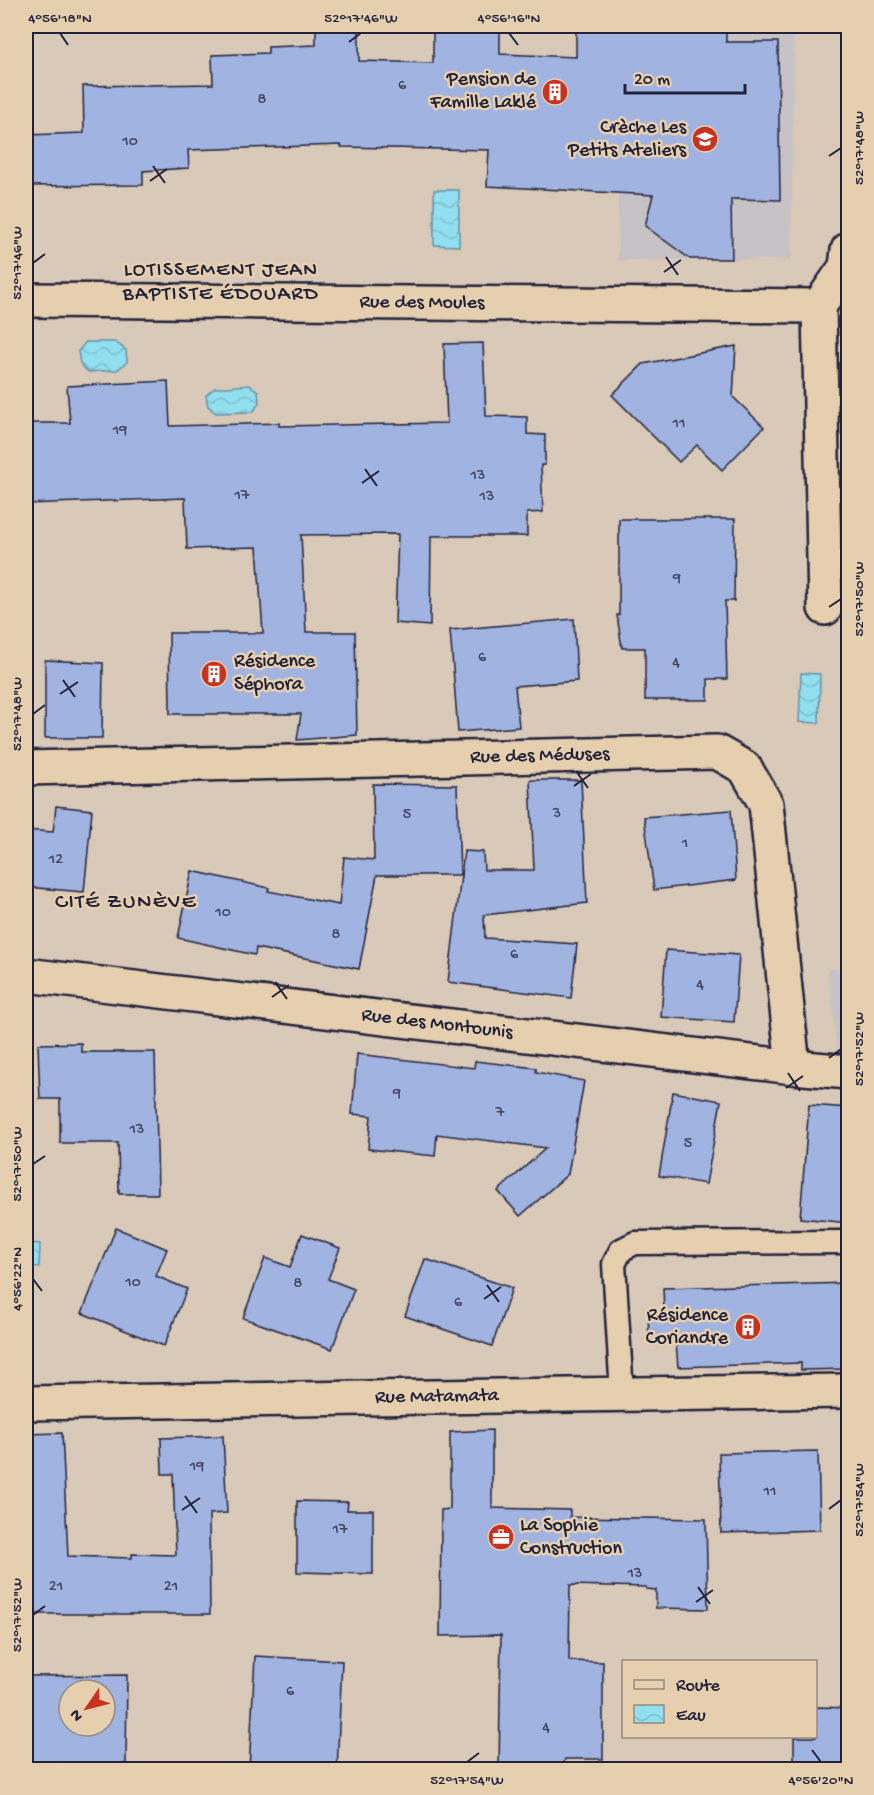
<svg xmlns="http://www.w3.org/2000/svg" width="874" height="1795" font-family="'Gochi Hand',sans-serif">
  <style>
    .built { fill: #c7c2c5 }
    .water { fill: url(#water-waves); stroke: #6593a7; stroke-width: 1.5 }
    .building { fill: #a0b3e1; stroke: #22223b; stroke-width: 1.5; fill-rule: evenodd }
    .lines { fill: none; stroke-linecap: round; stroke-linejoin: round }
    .lane-casing { stroke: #22223b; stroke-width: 27 }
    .street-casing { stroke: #22223b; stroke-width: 38 }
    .lane { stroke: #e6cfaf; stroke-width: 22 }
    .street { stroke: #e6cfaf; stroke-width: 33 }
    .ticks { fill: none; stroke: #22223b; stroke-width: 2 }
    .labels { text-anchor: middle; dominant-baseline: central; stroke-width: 5; stroke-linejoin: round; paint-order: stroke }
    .number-label { font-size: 16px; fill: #424664 }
    .poi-label { font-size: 20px; fill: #22223b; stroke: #e6cfaf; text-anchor: end }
    .street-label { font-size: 20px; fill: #22223b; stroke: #e6cfaf }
    .neighbourhood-label { font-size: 21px; letter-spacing: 1.5px; fill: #22223b; stroke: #e6cfaf }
    .quarter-label { font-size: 22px; letter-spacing: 1.5px; fill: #22223b; stroke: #e6cfaf }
    .neatline { fill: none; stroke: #22223b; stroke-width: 2 }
    .ticks-label { font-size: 15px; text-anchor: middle; fill: #22223b }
  </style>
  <defs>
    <pattern id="water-waves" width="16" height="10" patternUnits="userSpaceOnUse" patternTransform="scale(1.5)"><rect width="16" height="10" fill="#91dfef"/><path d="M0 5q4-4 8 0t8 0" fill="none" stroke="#7dbfce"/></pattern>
  </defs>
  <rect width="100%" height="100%" fill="#d8c9b9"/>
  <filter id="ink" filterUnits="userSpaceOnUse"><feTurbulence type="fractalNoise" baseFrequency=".0167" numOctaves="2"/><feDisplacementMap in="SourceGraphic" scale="12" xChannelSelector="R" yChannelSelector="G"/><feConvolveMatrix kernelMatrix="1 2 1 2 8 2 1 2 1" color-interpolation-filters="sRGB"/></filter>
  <g filter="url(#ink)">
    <g class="built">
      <polygon points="618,26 794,26 791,260 704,259 618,260"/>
      <polygon points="828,969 848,970 848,1056 838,1055"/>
    </g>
    <g class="water">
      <polygon points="434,190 459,190 459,246 434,245"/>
      <polygon points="86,342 115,342 126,350 127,362 117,370 88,372 80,363 78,351"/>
      <polygon points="249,385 258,391 259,403 253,412 216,413 208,406 206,395 215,388"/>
      <polygon points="801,673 820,674 819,723 799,722"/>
      <polygon points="26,1243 40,1244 39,1267 26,1266"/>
    </g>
    <g class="building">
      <polygon points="316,26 359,26 359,61 433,63 433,26 500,26 500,54 576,57 576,26 726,26 726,42 778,42 780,200 731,199 732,259 690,259 645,226 653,195 487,186 489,150 341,147 341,145 188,150 189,168 143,171 143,185 26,186 26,135 84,133 83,86 213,84 212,55 268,53 268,47 316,45"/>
      <polygon points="483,343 486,416 527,417 527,434 545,435 545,465 541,465 543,512 527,513 527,536 431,536 430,626 395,623 398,534 301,535 306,632 355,632 357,735 297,740 301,714 170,714 169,633 263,633 257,547 187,549 185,498 26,504 26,423 70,423 67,386 168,381 170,426 279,423 279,426 447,423 444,344"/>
      <polygon points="736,346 733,397 764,427 722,470 697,445 679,462 612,395 643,364"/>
      <polygon points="619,519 735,519 734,601 725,601 727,679 708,679 708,700 645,700 645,648 622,648 617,615 619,615"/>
      <polygon points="574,619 577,681 515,686 519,727 458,732 450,630"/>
      <polygon points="45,660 103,663 102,738 45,738"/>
      <polygon points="530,780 581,780 587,903 484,915 485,938 577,944 571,998 448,982 464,851 483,852 484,870 534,870"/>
      <polygon points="373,784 457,785 460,875 377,875 359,969 256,948 255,955 178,938 192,871 269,888 268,891 339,905 344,857 374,860"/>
      <polygon points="56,806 92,810 84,892 26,887 26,830 53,832"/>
      <polygon points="731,810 736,880 654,890 644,817"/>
      <polygon points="666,950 739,955 734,1022 661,1017"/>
      <polygon points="81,1043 81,1052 155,1052 158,1194 119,1194 118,1143 60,1143 60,1099 40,1099 38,1044"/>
      <polygon points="357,1054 474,1068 475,1061 536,1068 536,1072 584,1081 568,1174 520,1216 498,1191 546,1148 437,1134 435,1156 368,1149 371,1116 352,1114"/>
      <polygon points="673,1092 721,1101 706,1184 659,1176"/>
      <polygon points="809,1105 849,1108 849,1223 800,1218"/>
      <polygon points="116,1228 167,1249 156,1276 187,1289 164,1346 82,1313"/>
      <polygon points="302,1234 340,1248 328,1279 354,1289 332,1349 243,1318 265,1258 290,1267"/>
      <polygon points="425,1259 512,1288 492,1346 405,1316"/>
      <polygon points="849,1283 849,1369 801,1370 801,1363 678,1367 676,1342 649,1343 648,1311 664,1311 663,1288"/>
      <polygon points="492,1430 492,1508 570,1510 570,1517 706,1519 708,1609 656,1608 656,1590 646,1589 646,1587 570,1585 569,1661 603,1662 603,1759 565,1759 562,1770 499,1770 501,1635 440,1636 441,1510 450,1509 450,1432"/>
      <polygon points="62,1433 68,1556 132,1558 132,1554 176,1555 173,1474 162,1474 161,1438 223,1436 227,1513 209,1514 210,1614 26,1614 26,1434"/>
      <polygon points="818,1451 820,1530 721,1533 719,1453"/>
      <polygon points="297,1501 348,1502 347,1510 373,1510 373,1574 297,1572"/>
      <polygon points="255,1656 342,1661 337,1770 249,1770"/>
      <path d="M127,1675L126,1764L29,1762V1676ZM69,1690H105V1726H69Z"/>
      <polygon points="816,1707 849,1708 849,1761 846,1761 846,1770 794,1770 794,1737 816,1737"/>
    </g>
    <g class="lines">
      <defs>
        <polyline id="lane" points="622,1394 614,1264 621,1250 635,1243 848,1242"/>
        <g id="street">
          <path id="s1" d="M26,300L819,306"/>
          <polyline points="825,608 819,306 846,267 848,250"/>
          <path id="s2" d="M26,768L717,752L745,768L766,804L793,1067"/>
          <path id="s3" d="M26,975L793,1067L848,1072"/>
          <path id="s4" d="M26,1403L848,1391"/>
        </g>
      </defs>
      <use href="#lane" class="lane-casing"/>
      <use href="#street" class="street-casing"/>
      <use href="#lane" class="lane"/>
      <use href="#street" class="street"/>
    </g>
  </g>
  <path class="ticks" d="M60,33L68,45M509,33L518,45M349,42L361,33M829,156L841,148M153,166L165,183M150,181L167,169M666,257L678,275M33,263L45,254M664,272L681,260M365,469L377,486M362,483L379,471M829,607L841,599M63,680L75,697M60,694L78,682M33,714L45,705M576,771L588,788M574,786L591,774M275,982L287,999M272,997L289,985M829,1058L841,1049M788,1073L800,1091M786,1088L803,1076M33,1164L45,1156M33,1279L42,1291M487,1285L499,1302M484,1299L501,1287M185,1496L197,1513M829,1509L841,1500M182,1510L200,1498M698,1587L710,1604M696,1602L713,1590M33,1615L45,1606M812,1750L821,1762M467,1762L479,1753"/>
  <defs>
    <symbol id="building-disc" viewBox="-11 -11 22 22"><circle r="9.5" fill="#c8321e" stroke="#e6cfaf"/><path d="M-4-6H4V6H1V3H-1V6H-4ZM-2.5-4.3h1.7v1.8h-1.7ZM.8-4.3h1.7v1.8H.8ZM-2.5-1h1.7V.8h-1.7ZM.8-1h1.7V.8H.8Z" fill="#fff"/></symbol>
    <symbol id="school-disc" viewBox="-11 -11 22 22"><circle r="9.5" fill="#c8321e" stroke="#e6cfaf"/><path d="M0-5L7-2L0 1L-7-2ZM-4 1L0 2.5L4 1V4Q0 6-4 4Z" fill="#fff"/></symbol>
    <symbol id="office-disc" viewBox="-11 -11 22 22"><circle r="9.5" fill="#c8321e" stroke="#e6cfaf"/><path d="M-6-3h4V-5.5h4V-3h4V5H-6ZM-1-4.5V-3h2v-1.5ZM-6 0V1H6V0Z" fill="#fff"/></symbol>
  </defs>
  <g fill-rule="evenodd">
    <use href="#building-disc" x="540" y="77" width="30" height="30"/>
    <use href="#school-disc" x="690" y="124" width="30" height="30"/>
    <use href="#building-disc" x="199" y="659" width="30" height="30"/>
    <use href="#building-disc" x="733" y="1312" width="30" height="30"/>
    <use href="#office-disc" x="486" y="1522" width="30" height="30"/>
  </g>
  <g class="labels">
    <g class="number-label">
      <text x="402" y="86">6</text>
      <text x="262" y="100">8</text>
      <text x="130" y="142">10</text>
      <text x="679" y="424">11</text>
      <text x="120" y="431">19</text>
      <text x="478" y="476">13</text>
      <text x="242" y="496">17</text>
      <text x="487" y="497">13</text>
      <text x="677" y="579">9</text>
      <text x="482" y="658">6</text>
      <text x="676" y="664">4</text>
      <text x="557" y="814">3</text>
      <text x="407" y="815">5</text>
      <text x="685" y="844">1</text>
      <text x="56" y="860">12</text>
      <text x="223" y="913">10</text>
      <text x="336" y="935">8</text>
      <text x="514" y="955">6</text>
      <text x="700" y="986">4</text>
      <text x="397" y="1094">9</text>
      <text x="500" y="1113">7</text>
      <text x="137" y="1130">13</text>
      <text x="688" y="1144">5</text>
      <text x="133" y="1283">10</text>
      <text x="298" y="1284">8</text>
      <text x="458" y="1303">6</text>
      <text x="197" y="1467">19</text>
      <text x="770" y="1492">11</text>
      <text x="340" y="1530">17</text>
      <text x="635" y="1574">13</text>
      <text x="56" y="1587">21</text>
      <text x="171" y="1587">21</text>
      <text x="290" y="1692">6</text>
      <text x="546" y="1729">4</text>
    </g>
    <g class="poi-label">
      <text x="536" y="80">Pension de<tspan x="536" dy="23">Famille Laklé</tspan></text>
      <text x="686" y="128">Crèche Les<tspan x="686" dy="23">Petits Ateliers</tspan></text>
      <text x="234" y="662" text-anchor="start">Résidence<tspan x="234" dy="23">Séphora</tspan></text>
      <text x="728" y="1316">Résidence<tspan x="728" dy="23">Coriandre</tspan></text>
      <text x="520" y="1526" text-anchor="start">La Sophie<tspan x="520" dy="23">Construction</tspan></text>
    </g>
    <g class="street-label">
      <text stroke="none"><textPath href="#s1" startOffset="396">Rue des Moules</textPath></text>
      <text stroke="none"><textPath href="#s2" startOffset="514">Rue des Méduses</textPath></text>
      <text stroke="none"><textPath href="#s3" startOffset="414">Rue des Montounis</textPath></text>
      <text stroke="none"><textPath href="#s4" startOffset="411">Rue Matamata</textPath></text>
    </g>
    <g class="neighbourhood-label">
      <text x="221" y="271">LOTISSEMENT JEAN<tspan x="221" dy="24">BAPTISTE ÉDOUARD</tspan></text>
    </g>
    <g class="quarter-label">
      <text x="126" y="903">CITÉ ZUNÈVE</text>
    </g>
  </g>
  <rect width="874" height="1795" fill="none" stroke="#e6cfaf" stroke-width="66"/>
  <rect x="622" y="1660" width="195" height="78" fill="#e6cfaf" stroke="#988a81" stroke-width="1.5"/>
  <rect x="634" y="1680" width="30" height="9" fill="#e6cfaf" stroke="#988a81" stroke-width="1.5"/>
  <text x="676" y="1690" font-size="18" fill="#22223b">Route</text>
  <rect x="634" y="1705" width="30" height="18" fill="url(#water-waves)" stroke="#988a81" stroke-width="1.5"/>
  <text x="676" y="1720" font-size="18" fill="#22223b">Eau</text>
  <g transform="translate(87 1708) rotate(235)"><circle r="28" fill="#e6cfaf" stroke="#988a81" stroke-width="1.5"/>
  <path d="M0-4.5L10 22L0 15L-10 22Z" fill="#c8321e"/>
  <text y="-9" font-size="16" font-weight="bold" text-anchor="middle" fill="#22223b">N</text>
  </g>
  <path d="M625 84v9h120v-9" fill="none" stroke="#22223b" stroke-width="3"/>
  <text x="634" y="84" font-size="18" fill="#22223b" stroke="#e6cfaf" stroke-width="4.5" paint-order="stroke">20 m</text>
  <rect x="33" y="33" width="808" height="1729" class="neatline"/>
  <g class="ticks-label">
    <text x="60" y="22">4°56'18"N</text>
    <text x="361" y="22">52°17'46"W</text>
    <text x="509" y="22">4°56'16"N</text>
    <text transform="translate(858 148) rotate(-90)" y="5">52°17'48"W</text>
    <text transform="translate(16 263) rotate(-90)" y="5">52°17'46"W</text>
    <text transform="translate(858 599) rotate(-90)" y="5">52°17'50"W</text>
    <text transform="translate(16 714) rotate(-90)" y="5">52°17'48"W</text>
    <text transform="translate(858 1049) rotate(-90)" y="5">52°17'52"W</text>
    <text transform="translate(16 1164) rotate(-90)" y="5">52°17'50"W</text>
    <text transform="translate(16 1279) rotate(-90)" y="5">4°56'22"N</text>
    <text transform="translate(858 1500) rotate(-90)" y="5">52°17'54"W</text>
    <text transform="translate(16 1615) rotate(-90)" y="5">52°17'52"W</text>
    <text x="467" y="1784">52°17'54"W</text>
    <text x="821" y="1784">4°56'20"N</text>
  </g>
</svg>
